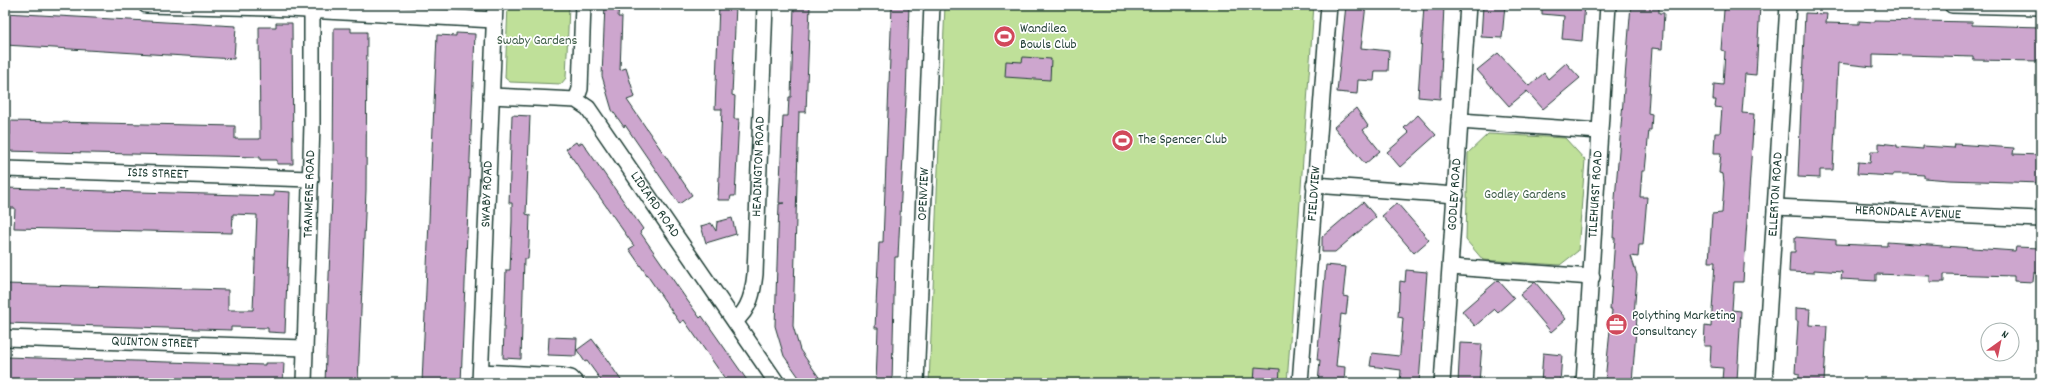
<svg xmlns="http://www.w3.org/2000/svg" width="2046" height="388" font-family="Dekko,sans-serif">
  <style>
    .green { fill: #bfe099; stroke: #6f8e66 }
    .building { fill: #cda6ce; stroke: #1f3d34 }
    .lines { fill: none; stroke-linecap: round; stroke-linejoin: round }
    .street-casing { stroke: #1f3d34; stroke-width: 18 }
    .street { stroke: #fff; stroke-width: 15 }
    .labels { text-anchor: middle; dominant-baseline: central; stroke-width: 3.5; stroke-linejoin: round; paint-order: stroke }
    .poi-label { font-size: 14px; fill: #1f3d34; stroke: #fff; text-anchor: start }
    .park-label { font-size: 14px; fill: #3f5e48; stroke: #fff }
    .street-label { font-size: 14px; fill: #1f3d34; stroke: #fff }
  </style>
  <rect width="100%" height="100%" fill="#fff"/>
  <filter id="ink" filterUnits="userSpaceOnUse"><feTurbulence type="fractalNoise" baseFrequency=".025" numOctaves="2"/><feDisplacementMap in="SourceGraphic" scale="8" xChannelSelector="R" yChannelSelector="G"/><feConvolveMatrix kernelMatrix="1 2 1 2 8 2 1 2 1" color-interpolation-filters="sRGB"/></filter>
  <g filter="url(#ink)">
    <g class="green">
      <polygon points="508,5 569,5 566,78 561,84 510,82 505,78"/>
      <polygon points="945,5 1314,5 1287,383 929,383"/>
      <polygon points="1488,134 1565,138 1585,160 1578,251 1560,265 1483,260 1466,240 1468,153"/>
    </g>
    <g class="building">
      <polygon points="605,5 619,5 618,17 622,17 620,70 626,68 635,97 627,100 692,195 679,204 625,125 624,127 612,110 602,76"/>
      <polygon points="719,5 736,5 732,95 735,96 734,119 739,119 735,196 731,196 730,200 718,200 722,109 715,109"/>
      <polygon points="794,5 810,5 806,112 799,112 793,326 800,350 823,383 803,383 784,356 775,326 779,204 784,203 779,203 783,116 788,116 789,97 791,97"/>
      <polygon points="892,5 909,5 906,96 898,257 895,257 892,383 876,383 878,328 875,328 879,242 883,242"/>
      <polygon points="1346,5 1366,5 1361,48 1389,51 1388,71 1375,71 1374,81 1358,80 1357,94 1337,92"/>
      <polygon points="1424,5 1444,5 1440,99 1418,97"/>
      <polygon points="1483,5 1505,5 1502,38 1481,37"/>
      <polygon points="1542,5 1585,5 1582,41 1562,39 1564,16 1542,14"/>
      <polygon points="1631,5 1659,5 1659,13 1664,13 1662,49 1652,48 1648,113 1652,114 1651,130 1649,130 1645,171 1642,171 1640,197 1647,197 1643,245 1639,245 1638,257 1631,256 1637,275 1634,316 1637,317 1632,383 1608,383 1608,381 1605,381 1612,310 1610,310 1615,238 1613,238 1615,199"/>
      <polygon points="1726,5 1760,5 1756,75 1745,74 1742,113 1754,114 1743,282 1734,282 1732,310 1741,311 1737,381 1722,380 1723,368 1710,367 1711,346 1704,346 1705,326 1711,327 1715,262 1709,262 1712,214 1722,213 1724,183 1723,174 1719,173 1721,153 1714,153 1715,133 1720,133 1722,108 1715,107 1716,100 1713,100 1714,84 1723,85 1725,51 1721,50 1724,10 1725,10"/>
      <polygon points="5,13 236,26 234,59 5,45"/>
      <polygon points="1805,13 1827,14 1826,23 1859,24 1859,21 1875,22 1875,20 1972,22 1972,25 2040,27 2040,61 1973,60 1973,57 1873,54 1873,67 1838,63 1833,170 1820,170 1820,178 1798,177"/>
      <polygon points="276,23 292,23 293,164 277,164 277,160 260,160 260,157 5,151 5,134 10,135 10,121 235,126 235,139 260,139 259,27 276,27"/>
      <polygon points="334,28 351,28 351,32 367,32 366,190 358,382 341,381 341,383 325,383 333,169"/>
      <polygon points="456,33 475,34 461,383 422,383 437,35 456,36"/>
      <polygon points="1498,53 1529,86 1544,73 1548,79 1566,63 1580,78 1543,109 1527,91 1509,106 1477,70"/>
      <polygon points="1023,57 1051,59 1050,80 1005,77 1006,61 1022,62"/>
      <polygon points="1356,108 1368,126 1363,130 1380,151 1365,164 1334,127"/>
      <polygon points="512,115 530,116 526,214 530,215 529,243 528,259 524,259 521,359 503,358 506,270 510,270 512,221 512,203 509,203"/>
      <polygon points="1418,115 1436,135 1400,167 1387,152 1409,133 1404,128"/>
      <polygon points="576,142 578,145 582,142 643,229 640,232 687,300 700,318 702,316 749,383 728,383 684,320 680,323 629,249 634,246 566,149"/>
      <polygon points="1879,143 1897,145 1897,147 1923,149 1923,146 1954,148 1955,144 2014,148 2013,154 2041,155 2041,183 1949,180 1924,178 1924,175 1908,174 1893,174 1893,176 1857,174 1858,162 1870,163 1871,151 1879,151"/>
      <polygon points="5,188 274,196 274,191 290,192 285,333 268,332 268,328 231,327 231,330 5,323 5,284 228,290 228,310 253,310 257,215 233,214 232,233 14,228 15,208 5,208"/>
      <polygon points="1363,202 1376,217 1335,252 1322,252 1322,237"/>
      <polygon points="1397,203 1429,240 1414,253 1382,216"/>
      <polygon points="732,218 736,234 706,243 701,226 711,223 716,231 717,222"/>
      <polygon points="1795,237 1836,240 1836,244 1887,246 1887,242 2015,251 2016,247 2040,248 2039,273 2034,273 2033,282 2014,281 2014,276 1944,274 1944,282 1930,282 1930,276 1876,274 1876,281 1841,279 1842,272 1814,270 1814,273 1789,272 1790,252 1795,252"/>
      <polygon points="1326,265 1346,267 1343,296 1348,297 1346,315 1341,314 1336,366 1345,367 1344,383 1318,383 1320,360 1317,360"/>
      <polygon points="1406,270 1427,272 1419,383 1400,383 1401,370 1370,366 1372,353 1399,356 1400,354 1403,318 1398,317 1400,281 1405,282"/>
      <polygon points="1498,280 1514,298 1498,312 1495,309 1475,326 1462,311"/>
      <polygon points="1535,282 1566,319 1551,332 1520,295"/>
      <polygon points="1796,308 1810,309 1809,325 1827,326 1824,383 1799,383 1799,374 1795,373 1798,321 1796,321"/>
      <polygon points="549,337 577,338 576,356 548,355"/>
      <polygon points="592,339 601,351 623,383 603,383 587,361 585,362 577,350"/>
      <polygon points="1460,343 1482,344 1479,383 1458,383"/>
      <polygon points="1543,353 1562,355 1560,383 1541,383"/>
      <polygon points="5,357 265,365 265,363 284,363 283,383 5,383"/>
      <polygon points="1255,367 1280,369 1279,383 1254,383"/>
    </g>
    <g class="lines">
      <defs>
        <g id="street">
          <polyline points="146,5 269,8 494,20"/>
          <polyline points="1952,5 2041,7"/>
          <path id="s1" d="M491,96L576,100L588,108L777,383"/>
          <polyline points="576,100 580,89 583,5"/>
          <polyline points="1460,121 1599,131"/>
          <path id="s2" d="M5,169L311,179"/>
          <polyline points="1314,185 1456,195"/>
          <path id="s3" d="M1775,207L2041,219"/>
          <polyline points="1451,267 1592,277"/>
          <path id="s4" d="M735,321C750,309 753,292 755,274L765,5"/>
          <path id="s5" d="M5,338L305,348"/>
          <polyline points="481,372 562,376 571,378 576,383"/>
          <path id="s6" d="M304,383L312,124V5"/>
          <path id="s7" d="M480,383L495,5"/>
          <path id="s8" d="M916,383L932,5"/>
          <path id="s9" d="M1300,383L1329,5"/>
          <path id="s10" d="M1442,383L1468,5"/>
          <path id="s11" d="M1584,383L1608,5"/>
          <path id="s12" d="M1764,383L1788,5"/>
        </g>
      </defs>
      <use href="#street" class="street-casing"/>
      <use href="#street" class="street"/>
    </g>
  </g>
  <defs>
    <symbol id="stadium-disc" viewBox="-11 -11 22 22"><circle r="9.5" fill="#d1495b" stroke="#fff"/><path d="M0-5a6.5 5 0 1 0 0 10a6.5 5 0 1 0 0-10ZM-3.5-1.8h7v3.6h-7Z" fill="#fff"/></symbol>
    <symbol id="office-disc" viewBox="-11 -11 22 22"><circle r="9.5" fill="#d1495b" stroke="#fff"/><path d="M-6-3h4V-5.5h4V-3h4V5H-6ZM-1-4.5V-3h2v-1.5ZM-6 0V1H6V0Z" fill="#fff"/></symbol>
  </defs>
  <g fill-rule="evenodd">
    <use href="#stadium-disc" x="992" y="24" width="25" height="25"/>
    <use href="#stadium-disc" x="1110" y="128" width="25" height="25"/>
    <use href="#office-disc" x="1604" y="312" width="25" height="25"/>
  </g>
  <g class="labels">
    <g class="poi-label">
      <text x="1020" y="29">Wandilea<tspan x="1020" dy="16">Bowls Club</tspan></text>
      <text x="1138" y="140">The Spencer Club</text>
      <text x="1632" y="316">Polything Marketing<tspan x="1632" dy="16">Consultancy</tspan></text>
    </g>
    <g class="park-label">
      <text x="537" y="41">Swaby Gardens</text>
      <text x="1525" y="195">Godley Gardens</text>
    </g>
    <g class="street-label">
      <text stroke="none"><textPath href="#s4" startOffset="160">HEADINGTON ROAD</textPath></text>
      <text stroke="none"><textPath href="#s2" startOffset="153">ISIS STREET</textPath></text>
      <text stroke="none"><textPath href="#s6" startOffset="189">TRANMERE ROAD</textPath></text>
      <text stroke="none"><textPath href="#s7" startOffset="189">SWABY ROAD</textPath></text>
      <text stroke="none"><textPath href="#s8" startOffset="189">OPENVIEW</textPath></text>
      <text stroke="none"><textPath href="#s9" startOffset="190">FIELDVIEW</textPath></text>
      <text stroke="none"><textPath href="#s10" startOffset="189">GODLEY ROAD</textPath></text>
      <text stroke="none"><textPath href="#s11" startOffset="189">TILEHURST ROAD</textPath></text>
      <text stroke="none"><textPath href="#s12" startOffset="189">ELLERTON ROAD</textPath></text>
      <text stroke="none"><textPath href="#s1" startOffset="217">LIDIARD ROAD</textPath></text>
      <text stroke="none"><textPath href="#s3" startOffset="133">HERONDALE AVENUE</textPath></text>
      <text stroke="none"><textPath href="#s5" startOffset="150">QUINTON STREET</textPath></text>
    </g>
  </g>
  <rect width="2046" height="388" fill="none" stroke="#fff" stroke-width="20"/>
  <rect x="10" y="10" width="2026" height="368" fill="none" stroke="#1f3d34" stroke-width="1.5" filter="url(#ink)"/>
  <g transform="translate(2000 342) rotate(33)"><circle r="19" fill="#ffffff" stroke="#a5b1ae"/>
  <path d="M0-3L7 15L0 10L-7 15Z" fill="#d1495b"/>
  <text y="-6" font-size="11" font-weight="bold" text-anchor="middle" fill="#1f3d34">N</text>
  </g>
</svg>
